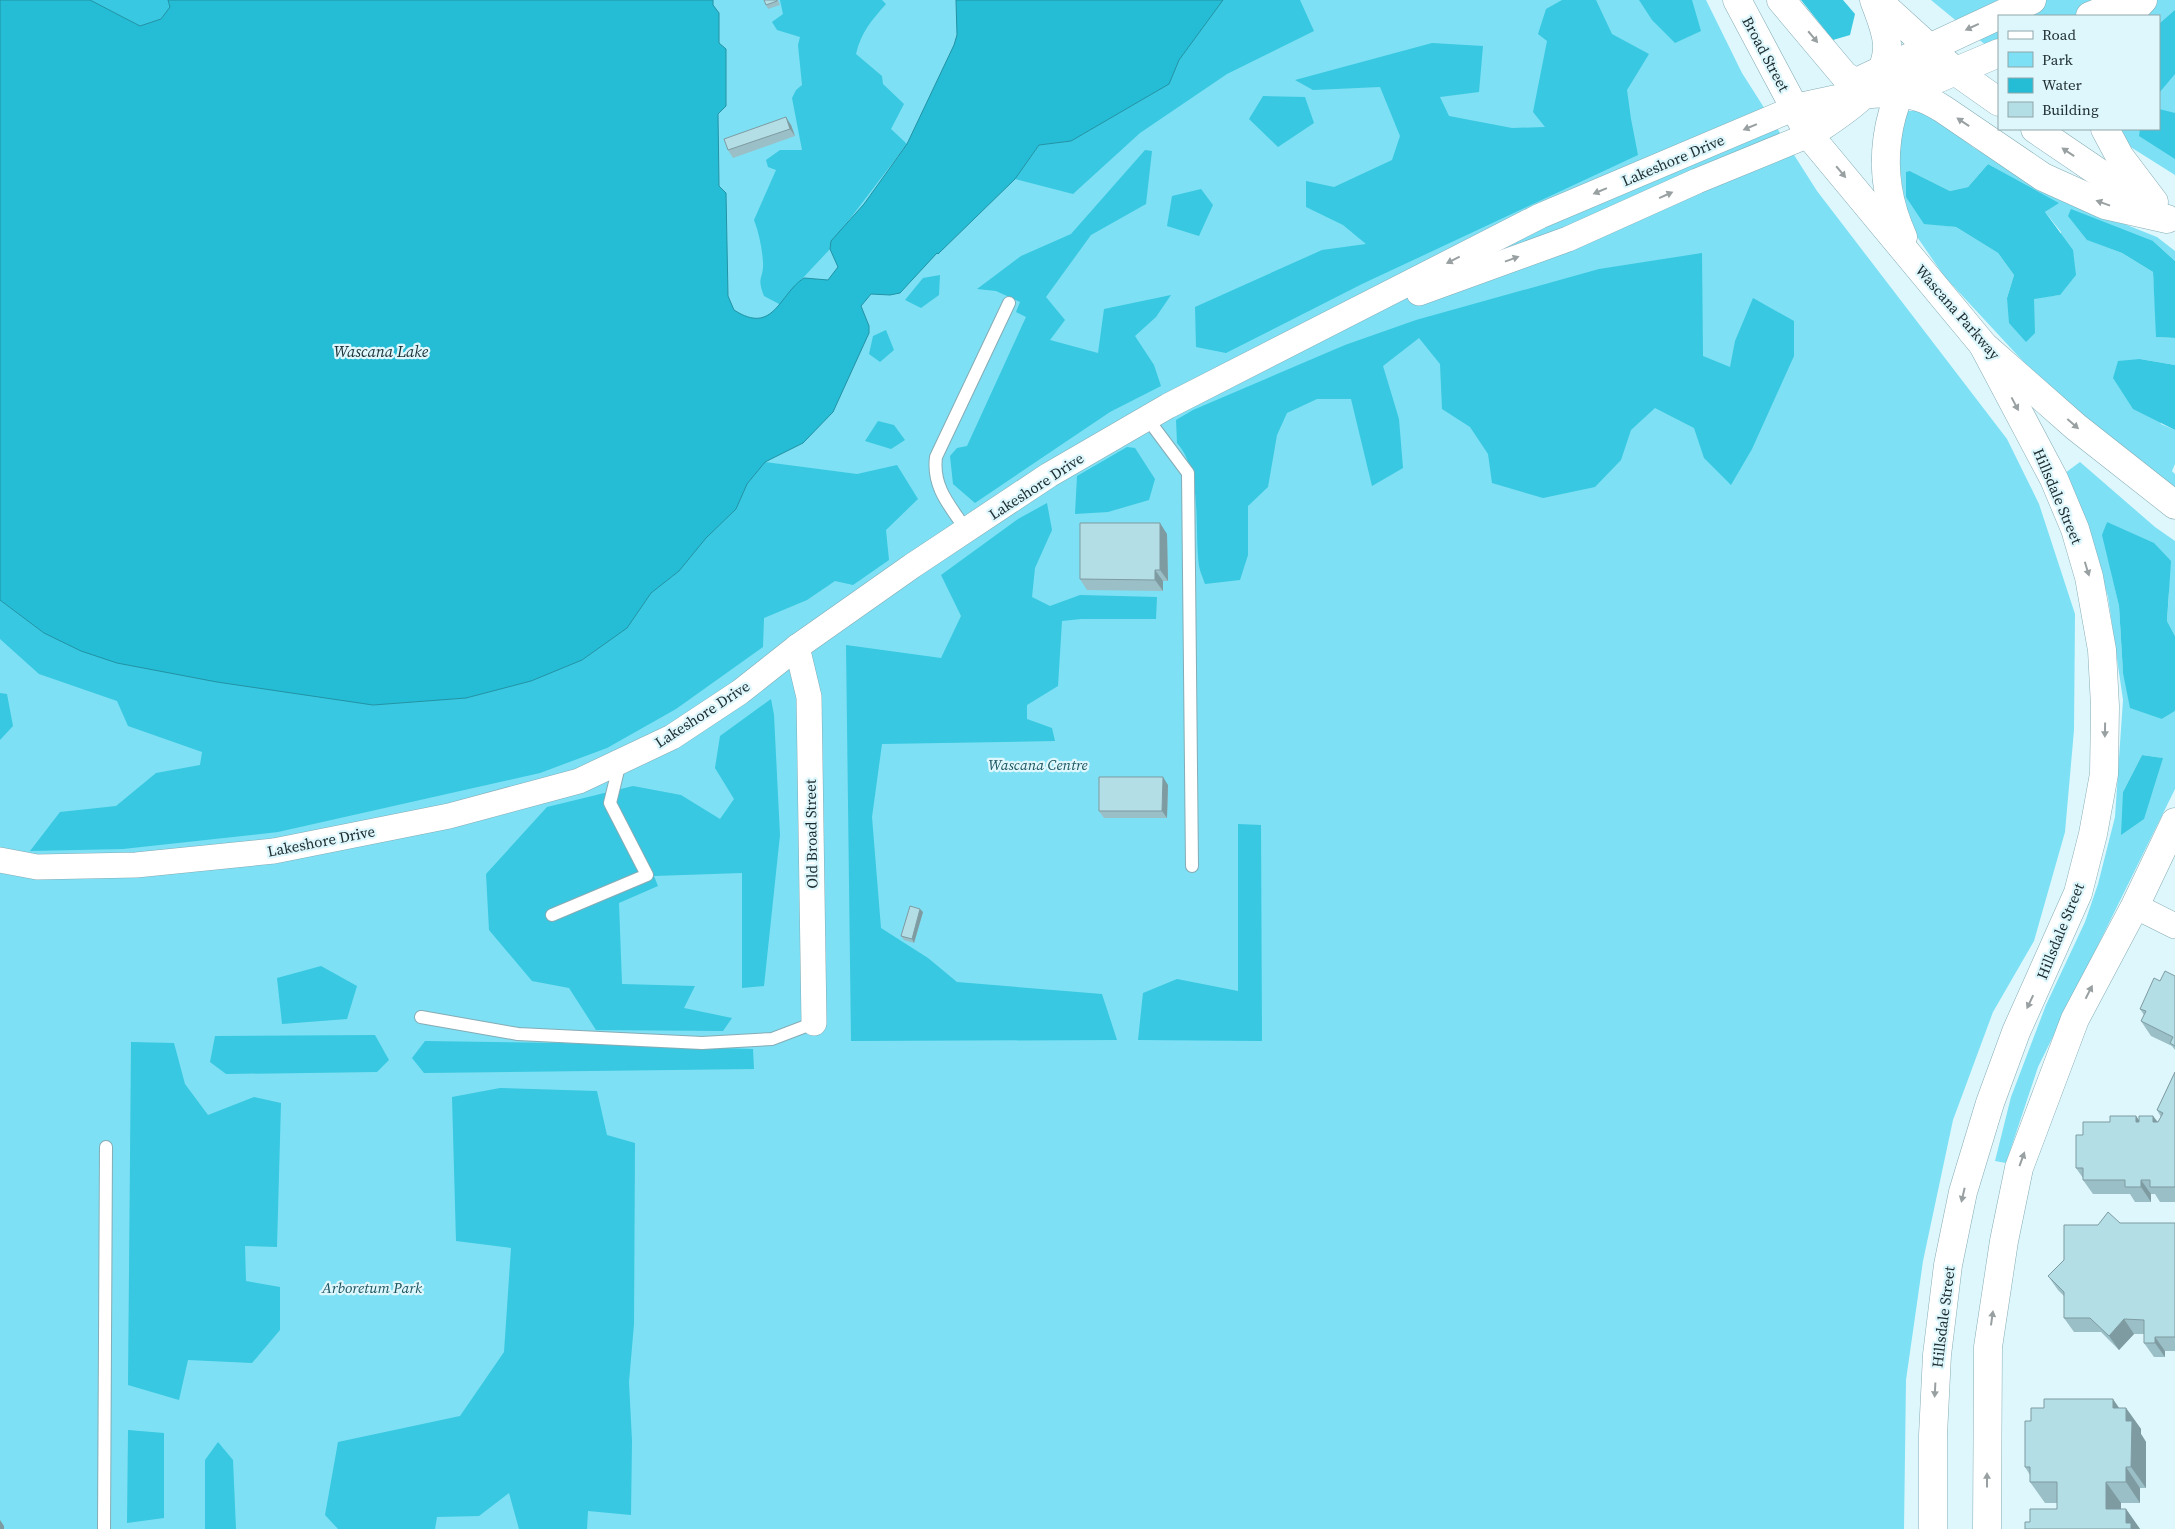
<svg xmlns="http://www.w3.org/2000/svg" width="2175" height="1529" font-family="'Source Serif 4',serif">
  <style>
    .green { fill: #7de0f4; fill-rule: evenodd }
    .forest { fill: #38c8e1 }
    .water { fill: #25bdd6; stroke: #2292a4 }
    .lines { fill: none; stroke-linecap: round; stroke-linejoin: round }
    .service-casing { stroke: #85acb5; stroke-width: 14 }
    .minor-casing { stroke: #85acb5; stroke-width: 26 }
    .tertiary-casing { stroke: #85acb5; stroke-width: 29 }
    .secondary-casing { stroke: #85acb5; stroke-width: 29 }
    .service { stroke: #fff; stroke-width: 12 }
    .minor { stroke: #fff; stroke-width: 25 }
    .tertiary { stroke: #fff; stroke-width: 28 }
    .secondary { stroke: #fff; stroke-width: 28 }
    .wall { fill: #9bbfc6 }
    .shaded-wall { fill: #7e9ba1 }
    .building { fill: #b4dee6; stroke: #7e9ba1 }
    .oneway { fill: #99a0a1 }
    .labels { text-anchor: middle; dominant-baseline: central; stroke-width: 4.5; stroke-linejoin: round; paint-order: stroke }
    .street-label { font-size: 15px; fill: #1c2c2f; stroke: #def7fc }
    .park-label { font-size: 15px; font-style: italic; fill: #1b545f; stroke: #def7fc }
    .water-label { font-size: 16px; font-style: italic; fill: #193035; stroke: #def7fc }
  </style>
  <rect width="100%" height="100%" fill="#def7fc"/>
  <g class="green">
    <polygon points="0,0 1706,0 1742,73 1817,191 2007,439 2039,504 2075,614 2074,730 2065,832 2034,941 1993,1012 1953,1120 1923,1261 1906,1380 1904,1529 0,1529"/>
    <polygon points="1931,0 2175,0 2175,175 2102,129 2159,129 2159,16 1999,16 1999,56"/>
    <path d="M1904,111H1927L1974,148L2074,204L2157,237L2175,251V261L2153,241L2088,240L2122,253L2153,272L2157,337L2175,338V365L2140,359L2161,424L2175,430V464L2172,471L2175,474V490L2134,459L2033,372L1944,276L1911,228L1893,187ZM1988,164L2058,203L2045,212L2061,232L2060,295L2034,298L2033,313L2007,298L2014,275L1998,253L1956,227L1924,223L1910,171L1950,191L1968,187Z"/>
    <path d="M2080,462L2155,527L2175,541V636L2167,621L2169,593L2107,522L2103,535L2119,606L2123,673L2162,719L2175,711V789L2038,1067L2006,1163L1995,1161L2011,1097L2046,1005L2085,922L2098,884L2115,817L2123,700L2108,597L2081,507L2065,473ZM2142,755L2162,758L2123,792Z"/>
  </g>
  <g class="forest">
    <polygon points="90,0 168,0 170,7 161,19 140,26"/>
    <path d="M780,0H882L886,4C872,20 861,32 856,54L882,76L883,84L904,104L891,129L907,144L830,245V249L800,281L781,305L764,296C756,276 764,279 763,262C762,248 759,233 754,220L776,170L768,167L766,160L780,150H802L792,98L796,90L802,85L798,45L800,37L777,30L772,22L783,14Z"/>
    <polygon points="1223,0 1300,0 1314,31 1227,74 1140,133 1073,194 1015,179 1039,145 1071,141 1169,84 1179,60"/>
    <polygon points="1562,0 1596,0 1612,34 1649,54 1627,90 1631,119 1638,155 1362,284 1226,353 1196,347 1195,307 1322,250 1366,244 1343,225 1306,207 1306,181 1334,187 1392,160 1400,136 1380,87 1313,90 1295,80 1432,43 1483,46 1479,92 1440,97 1449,116 1512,128 1545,127 1533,112 1547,41 1538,34 1546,9"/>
    <polygon points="1639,0 1692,0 1701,31 1675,43 1652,20"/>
    <polygon points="1801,0 1843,0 1855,14 1850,35 1833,40"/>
    <polygon points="2175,10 2175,74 2159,93 2159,24"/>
    <polygon points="1263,96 1305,97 1314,123 1278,147 1249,119"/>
    <polygon points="2159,109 2175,113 2175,159 2139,136 2140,129 2159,129"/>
    <polygon points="1145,150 1152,151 1146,204 1091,235 1046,297 1065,320 1050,340 1098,353 1104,309 1171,295 1156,317 1135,336 1154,365 1161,386 1110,412 975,503 953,484 950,456 957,448 967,446 1026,317 1016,312 1020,302 996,291 977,289 1021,256 1071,234"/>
    <polygon points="1988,164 2059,203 2045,212 2073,250 2076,275 2060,295 2034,299 2035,333 2026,342 2009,323 2007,298 2014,275 1998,253 1956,227 1924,224 1906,197 1906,172 1910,171 1950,191 1968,187"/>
    <polygon points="1201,189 1213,205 1199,236 1167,226 1172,196"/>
    <polygon points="2071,209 2153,241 2175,261 2175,338 2156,337 2153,272 2122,253 2087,240 2068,216"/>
    <path d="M1702,253L1703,356L1730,367L1735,341L1753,298L1794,321V356L1752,449L1731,485L1704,458L1694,428L1655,408L1631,430L1621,460L1595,487L1543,498L1492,483L1488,454L1470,427L1442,409L1440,364L1419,338L1383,366L1399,419L1403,468L1372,486L1351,399H1317L1287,413L1277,435L1268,487L1248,506V555L1240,580L1205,584C1203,578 1200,572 1199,566C1194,529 1203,472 1177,443L1176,420L1193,410L1345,345L1416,320L1599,269Z"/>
    <polygon points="940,275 939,295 921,308 905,300 923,278"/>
    <polygon points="886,330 894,350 880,362 869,354 873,336"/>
    <polygon points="2140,359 2175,365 2175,430 2133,409 2113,378 2118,361"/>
    <polygon points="878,421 894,425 905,440 891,449 865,441"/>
    <polygon points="1127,447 1135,448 1155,479 1149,500 1108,512 1075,514 1077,476"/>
    <polygon points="765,462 857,474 897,465 918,499 886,530 889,560 853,585 835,581 807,600 764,618 763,647 676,709 607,748 540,773 278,832 123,849 30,851 60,812 116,806 156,773 200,765 202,752 128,726 117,701 39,674 0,639 0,600 44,633 373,705 466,698 531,681 582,660 627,628 651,593 679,571 706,538 736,509 747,484"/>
    <polygon points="1047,503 1052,530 1035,568 1032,597 1050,606 1080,595 1157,597 1156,619 1081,619 1062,621 1058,686 1027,705 1027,719 1052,728 1055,741 882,744 872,817 881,928 928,958 957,982 1102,994 1117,1040 851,1041 846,645 941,658 961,616 941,575 1018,519"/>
    <polygon points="2107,522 2154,543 2171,561 2167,621 2175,636 2175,711 2162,719 2130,708 2123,673 2119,606 2102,535"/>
    <polygon points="0,693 7,694 13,726 0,740"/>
    <polygon points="771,699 774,715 780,835 764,986 742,988 742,873 654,876 658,886 619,903 622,984 695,986 684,1008 732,1018 723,1031 596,1030 569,988 532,981 489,930 486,874 547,807 633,786 681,795 720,819 734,799 715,768 720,736"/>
    <polygon points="2142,755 2163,758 2144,819 2121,835 2123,792"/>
    <polygon points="1238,824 1261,825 1262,1041 1138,1040 1143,993 1177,979 1238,991"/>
    <polygon points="321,966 357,986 347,1019 282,1024 277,978"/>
    <polygon points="375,1035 389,1060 377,1072 226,1074 210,1062 215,1036"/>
    <polygon points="425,1041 563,1043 753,1049 754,1069 424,1073 412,1058"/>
    <polygon points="131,1042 174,1043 185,1084 208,1115 254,1097 281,1103 277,1247 245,1246 246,1281 280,1287 280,1330 252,1363 188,1360 179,1400 128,1385"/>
    <polygon points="500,1088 597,1091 607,1135 635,1143 634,1324 629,1382 632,1441 631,1515 588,1511 587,1529 519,1529 509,1493 479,1516 437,1517 435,1529 338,1529 325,1515 338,1442 460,1416 504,1352 511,1248 456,1241 452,1097"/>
    <polygon points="128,1430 164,1433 164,1518 127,1523"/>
    <polygon points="218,1442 233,1460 236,1529 205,1529 205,1460"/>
  </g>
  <path class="water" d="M0,0H90L140,26L161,19L170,7L168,0H713V5L719,13V43L726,49V106L718,114L719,186L726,193L728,296L734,310C774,336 779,294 804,278L828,280L838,267L830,249L831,241L864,204L907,144L954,45L957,35L956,0H1223L1179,60L1169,84L1071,141L1039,145L1015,179L938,254L937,253L900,293L890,295L871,294L861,306L869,326V333L833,412L803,443L765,462L747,484L736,509L706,538L679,571L651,593L627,628L582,660L531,681L466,698L373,705L217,682L117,663L81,651L44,633L0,600Z"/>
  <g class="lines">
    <defs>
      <g id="service">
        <polyline points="1147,418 1188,473 1192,866"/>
        <path d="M967,531C951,507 932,488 936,457L1009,303"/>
        <polyline points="552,915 647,875 610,803 620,762"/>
        <polyline points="421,1017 518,1034 702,1043 772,1039 814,1023"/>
        <polyline points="104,1529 106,1147"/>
      </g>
      <g id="minor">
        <polyline points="1419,293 1568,239 1697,181 1809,135"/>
        <polyline points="797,647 809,697 814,1023"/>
        <polyline points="0,860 37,867 136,865 274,851 449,816 579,781 672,737 740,692 797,647 912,566 1049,475 1168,406 1540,216 1795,108"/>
        <polyline points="2135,906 2175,926"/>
      </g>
      <g id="tertiary">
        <polyline points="2090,16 2129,0"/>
        <polyline points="1865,78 2032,0"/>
        <polyline points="1937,79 1999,53"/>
        <polyline points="1933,1529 1933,1435 1937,1355 1948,1265 1963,1192 1990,1103 2016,1032 2078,893 2093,834 2104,774 2105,706 2102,650 2089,577 2075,529 2054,479 1984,347"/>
        <polyline points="1987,1529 1988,1347 2004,1241 2019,1168 2075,1019 2135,906 2175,822"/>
      </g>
      <g id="secondary">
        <polyline points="1737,0 1809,135 1984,346 2076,427 2175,505"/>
        <path d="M1781,0L1844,75C1874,99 1922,79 1955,71"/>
        <polyline points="1877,0 1955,71 1999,102"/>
        <polyline points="2128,16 2143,0"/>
        <path d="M1795,108C1830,100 1883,87 1918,97C1927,99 1935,104 1943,109L2043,177L2105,205L2167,219"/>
        <polyline points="2035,129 2154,210"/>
        <polyline points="2105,129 2120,157 2154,202"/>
        <path d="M1809,135C1840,114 1889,87 1887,44C1886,29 1879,14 1874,0"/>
        <path d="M1903,237C1873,172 1883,102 1928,47"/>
      </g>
    </defs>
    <use href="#service" class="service-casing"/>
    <use href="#minor" class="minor-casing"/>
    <use href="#tertiary" class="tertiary-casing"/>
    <use href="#secondary" class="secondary-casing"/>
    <use href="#service" class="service"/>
    <use href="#minor" class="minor"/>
    <use href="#tertiary" class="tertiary"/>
    <use href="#secondary" class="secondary"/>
  </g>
  <g class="wall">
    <polygon points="764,0 778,0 780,5 768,9 766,5"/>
    <polygon points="791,125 795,136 733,158 728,150"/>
    <polygon points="1167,534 1168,581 1163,581 1163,591 1087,590 1080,579"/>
    <polygon points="1168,785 1167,818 1104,818 1099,811"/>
    <polygon points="923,912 914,943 904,940 901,936"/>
    <polygon points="2175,976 2175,1050 2172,1046 2151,1036 2141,1021 2144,1015 2140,1009 2160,981"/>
    <polygon points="2175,1072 2175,1202 2160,1202 2155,1194 2151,1194 2151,1202 2135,1202 2130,1194 2093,1194 2083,1180 2083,1178 2076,1168 2083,1135 2110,1122 2136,1116 2139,1121 2153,1116 2158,1122 2161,1117 2157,1110"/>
    <polygon points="2120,1223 2175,1223 2175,1351 2165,1351 2165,1357 2154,1357 2144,1343 2144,1334 2134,1334 2119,1350 2101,1332 2074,1332 2064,1318 2064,1296 2058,1290 2048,1276 2098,1225"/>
    <polygon points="2044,1408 2126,1408 2141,1429 2141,1434 2146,1442 2146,1488 2140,1488 2140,1503 2121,1503 2121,1509 2126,1509 2140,1529 2025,1529 2030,1522 2057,1509 2057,1503 2045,1503 2030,1482 2030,1475 2025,1467 2031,1421"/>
  </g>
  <g class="shaded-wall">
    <polygon points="786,117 791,125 795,136 790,129"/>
    <polygon points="1160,523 1167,534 1168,581 1160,570"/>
    <polygon points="1155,570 1163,581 1163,591 1155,580"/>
    <polygon points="1163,777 1168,785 1167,818 1162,811"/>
    <polygon points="920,909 923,912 914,943 912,939"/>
    <polygon points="2136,1116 2146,1130 2136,1122"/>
    <polygon points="2153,1116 2163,1130 2153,1122"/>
    <polygon points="2141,1180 2151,1194 2151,1202 2141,1187"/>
    <polygon points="2124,1319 2134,1334 2119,1350 2109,1336"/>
    <polygon points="2155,1337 2165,1351 2165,1357 2155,1343"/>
    <polygon points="2113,1399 2126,1418 2126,1408 2141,1429 2141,1434 2146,1442 2146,1488 2131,1467 2113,1408"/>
    <polygon points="2126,1467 2140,1488 2140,1503 2126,1482"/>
    <polygon points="2106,1482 2121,1503 2121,1529 2106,1509"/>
    <polygon points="2126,1509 2140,1529 2130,1529 2126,1523"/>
    <polygon points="0,1520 4,1526 4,1529 0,1529"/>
  </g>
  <g class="building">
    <polygon points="764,0 777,0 777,1 766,5"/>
    <polygon points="786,117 790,129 728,150 724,139"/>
    <polygon points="1080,523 1160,523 1160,570 1155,570 1155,580 1080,579"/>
    <polygon points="1099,777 1163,777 1162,811 1099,811"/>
    <polygon points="910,906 920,909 912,939 901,936"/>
    <polygon points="2165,971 2175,976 2175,1046 2170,1043 2173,1037 2141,1021 2146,1011 2140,1009 2154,978 2160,981"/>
    <polygon points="2175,1072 2175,1187 2150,1187 2150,1180 2141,1180 2141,1187 2125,1187 2125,1180 2083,1180 2083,1168 2076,1168 2076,1135 2083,1135 2083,1122 2110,1122 2110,1116 2136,1116 2136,1122 2139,1122 2139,1116 2153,1116 2153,1122 2158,1122 2163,1113 2157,1110"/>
    <polygon points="2108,1212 2120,1223 2175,1223 2175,1337 2155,1337 2155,1343 2144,1343 2144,1320 2124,1319 2109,1336 2090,1318 2064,1318 2064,1292 2048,1276 2064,1260 2064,1225 2098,1225"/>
    <polygon points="2044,1399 2113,1399 2113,1408 2126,1408 2126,1421 2132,1421 2131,1467 2126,1467 2126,1482 2106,1482 2106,1509 2126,1509 2126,1523 2131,1523 2131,1529 2025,1529 2025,1522 2030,1522 2030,1509 2057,1509 2057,1482 2030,1482 2030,1467 2025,1467 2025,1421 2031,1421 2031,1408 2044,1408"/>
  </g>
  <defs><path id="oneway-solid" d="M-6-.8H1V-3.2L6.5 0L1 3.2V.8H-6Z" transform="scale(1.25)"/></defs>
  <g class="oneway">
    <use href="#oneway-solid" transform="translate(1972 27) rotate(155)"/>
    <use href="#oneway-solid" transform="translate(1813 37) rotate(50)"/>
    <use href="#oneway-solid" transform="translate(1963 122) rotate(-146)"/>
    <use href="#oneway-solid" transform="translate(1750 127) rotate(157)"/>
    <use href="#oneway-solid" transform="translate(2068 152) rotate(-146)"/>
    <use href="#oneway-solid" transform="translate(1841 172) rotate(50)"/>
    <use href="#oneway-solid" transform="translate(1600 191) rotate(157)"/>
    <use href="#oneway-solid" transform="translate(1666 195) rotate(-24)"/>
    <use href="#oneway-solid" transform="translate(2103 203) rotate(-160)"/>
    <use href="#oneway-solid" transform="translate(1512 259) rotate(-20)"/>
    <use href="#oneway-solid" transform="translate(1453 260) rotate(153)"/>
    <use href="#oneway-solid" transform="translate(2015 404) rotate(62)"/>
    <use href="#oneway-solid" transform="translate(2073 424) rotate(41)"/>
    <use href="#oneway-solid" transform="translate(2087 569) rotate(73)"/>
    <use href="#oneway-solid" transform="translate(2105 730) rotate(91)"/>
    <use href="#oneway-solid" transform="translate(2089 992) rotate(-63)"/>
    <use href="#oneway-solid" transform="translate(2030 1002) rotate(115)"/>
    <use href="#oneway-solid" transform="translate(2022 1159) rotate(-70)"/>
    <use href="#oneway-solid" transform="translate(1963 1195) rotate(103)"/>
    <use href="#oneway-solid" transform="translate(1992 1318) rotate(-82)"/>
    <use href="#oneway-solid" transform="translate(1935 1390) rotate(93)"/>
    <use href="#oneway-solid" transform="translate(1987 1480) rotate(-90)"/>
  </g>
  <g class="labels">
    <g class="street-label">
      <text transform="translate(1766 54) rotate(62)">Broad Street</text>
      <text transform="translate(1673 160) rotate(-23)">Lakeshore Drive</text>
      <text transform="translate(1958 312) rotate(49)">Wascana Parkway</text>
      <text transform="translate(1036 486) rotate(-33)">Lakeshore Drive</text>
      <text transform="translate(2058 496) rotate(67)">Hillsdale Street</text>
      <text transform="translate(702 714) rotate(-33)">Lakeshore Drive</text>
      <text transform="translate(811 834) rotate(-91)">Old Broad Street</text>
      <text transform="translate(321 841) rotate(-11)">Lakeshore Drive</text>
      <text transform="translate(2060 931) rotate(-68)">Hillsdale Street</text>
      <text transform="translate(1943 1317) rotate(-83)">Hillsdale Street</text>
    </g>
    <g class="park-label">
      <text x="1038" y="764">Wascana Centre</text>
      <text x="372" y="1287">Arboretum Park</text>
    </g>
    <g class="water-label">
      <text x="381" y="351">Wascana Lake</text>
    </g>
  </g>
  <rect x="1998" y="15" width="162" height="115" fill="#def7fc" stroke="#90a6aa"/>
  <rect x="2008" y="31" width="25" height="8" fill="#ffffff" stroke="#90a6aa"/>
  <text x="2042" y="40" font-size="15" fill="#1c2c2f">Road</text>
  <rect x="2008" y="52" width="25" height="15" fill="#7de0f4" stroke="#90a6aa"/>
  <text x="2042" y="65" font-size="15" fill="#1c2c2f">Park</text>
  <rect x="2008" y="78" width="25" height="15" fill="#25bdd6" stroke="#90a6aa"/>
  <text x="2042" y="90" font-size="15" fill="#1c2c2f">Water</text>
  <rect x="2008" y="102" width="25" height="15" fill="#b4dee6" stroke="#90a6aa"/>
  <text x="2042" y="115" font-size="15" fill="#1c2c2f">Building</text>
</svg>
